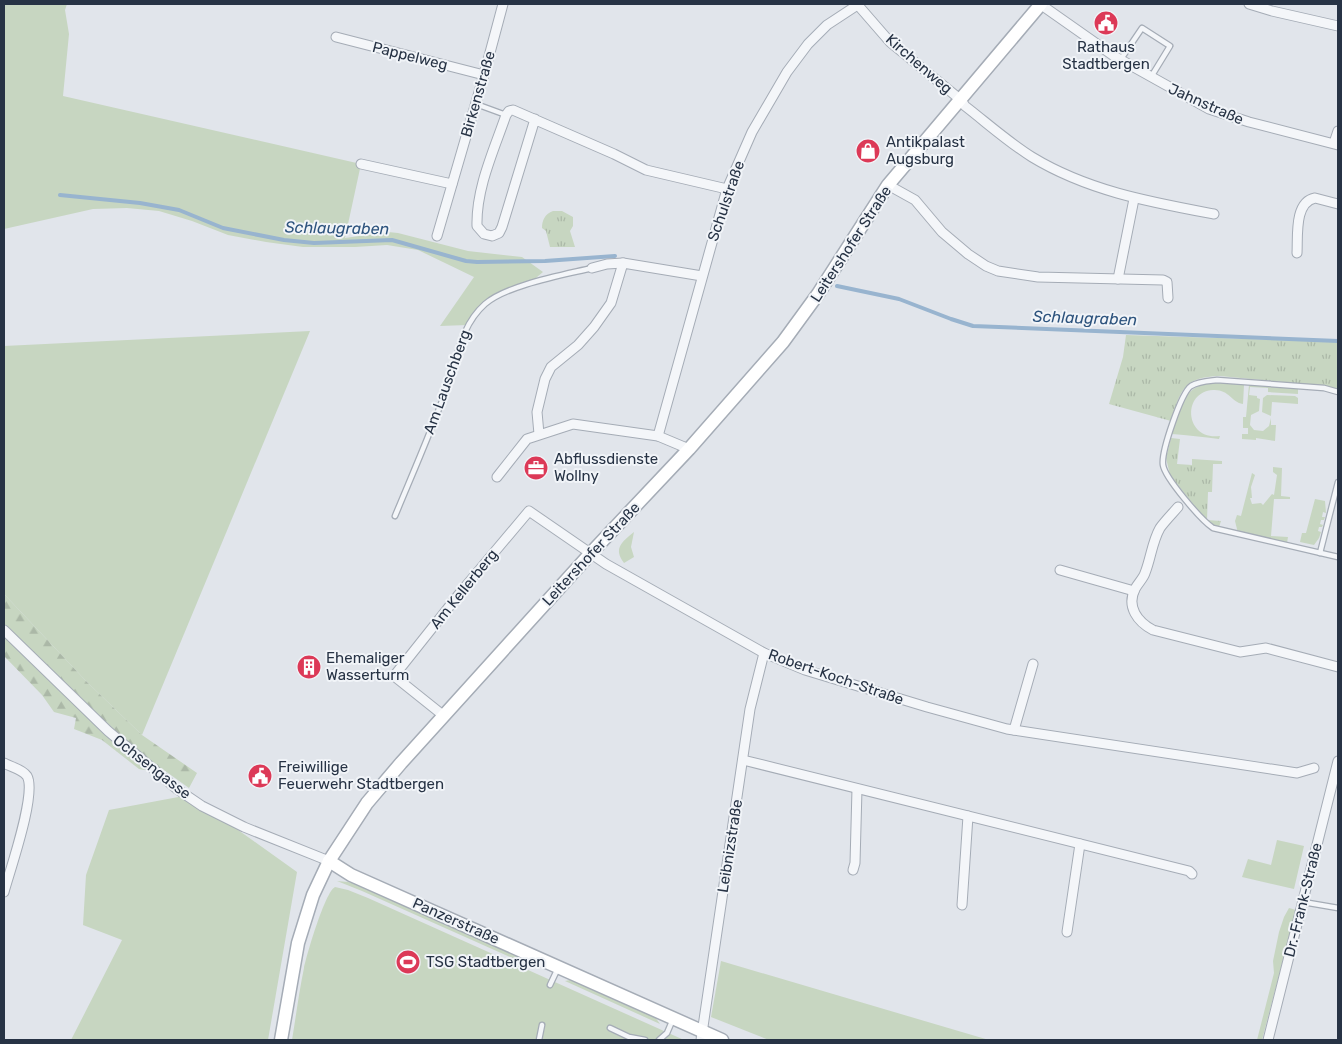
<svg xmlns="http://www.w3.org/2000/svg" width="1342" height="1044" font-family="Rubik,sans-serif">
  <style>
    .grass { fill: #c7d6c1 }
    .forest { fill: url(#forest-firs) }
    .park { fill: url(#park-tufts) }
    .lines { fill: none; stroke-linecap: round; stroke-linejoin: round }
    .stream { stroke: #98b4cf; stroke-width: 4 }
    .lane-casing { stroke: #a5acb6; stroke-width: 7 }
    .street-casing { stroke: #a5acb6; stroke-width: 11 }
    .secondary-casing { stroke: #a5acb6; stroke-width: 15 }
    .lane { stroke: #f4f6f9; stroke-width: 4.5 }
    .street { stroke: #f4f6f9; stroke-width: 9 }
    .secondary { stroke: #fff; stroke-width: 12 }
    .labels { text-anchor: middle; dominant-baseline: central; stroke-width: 4; stroke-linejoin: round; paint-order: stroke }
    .poi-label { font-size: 15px; fill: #273345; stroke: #f1f4f8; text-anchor: start }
    .street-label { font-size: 15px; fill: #273345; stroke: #f1f4f8 }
    .water-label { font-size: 16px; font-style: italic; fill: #2d537d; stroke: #f1f4f8 }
  </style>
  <defs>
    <pattern id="forest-firs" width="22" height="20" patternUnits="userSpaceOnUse" patternTransform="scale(1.25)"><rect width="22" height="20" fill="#c7d6c1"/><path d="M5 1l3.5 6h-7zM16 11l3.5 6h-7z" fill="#abb8a7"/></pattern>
    <pattern id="park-tufts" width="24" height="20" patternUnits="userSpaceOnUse" patternTransform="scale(1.25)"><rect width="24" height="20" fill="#c7d6c1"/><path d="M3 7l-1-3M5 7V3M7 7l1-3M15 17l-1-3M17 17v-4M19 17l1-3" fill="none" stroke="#abb8a7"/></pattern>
  </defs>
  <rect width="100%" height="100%" fill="#e1e5eb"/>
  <g class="grass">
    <polygon points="4,4 67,4 65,10 69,34 63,96 361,164 345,238 388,232 398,233 468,251 522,257 543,272 530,283 485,304 467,325 440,326 474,277 418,250 387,245 355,247 303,247 266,242 228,235 192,221 159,211 127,208 93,209 4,229"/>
    <polygon points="310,331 142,735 87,682 4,594 4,346"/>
    <path d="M1216,382L1244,385L1243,404C1231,402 1229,389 1213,390C1181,392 1185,441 1220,436L1219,439C1203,437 1188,435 1172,434C1180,407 1183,384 1216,382Z"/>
    <polygon points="1249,385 1298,388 1298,394 1268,392 1268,388 1250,387 1249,395 1257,396 1257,398 1260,399 1259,411 1251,415 1250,425 1254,430 1263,431 1269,426 1271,418 1271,425 1276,425 1275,441 1256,438 1256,440 1242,439 1242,434 1248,434 1248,428 1243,428 1243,417 1246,417"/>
    <polygon points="1267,395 1295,396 1298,398 1298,404 1272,402 1271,416 1262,412 1263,398"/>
    <polygon points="1273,467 1282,468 1281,496 1290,497 1290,499 1274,499 1271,536 1288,537 1287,543 1238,533 1235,521 1237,515 1241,516 1252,473 1255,475 1251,487 1252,498 1250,498 1252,504 1261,503 1263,505 1272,494 1274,495 1277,475 1273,472"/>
    <polygon points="1315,499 1325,501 1326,513 1323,512 1322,517 1325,517 1324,520 1321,520 1320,524 1323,525 1322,527 1319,527 1318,531 1321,532 1319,538 1314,545 1300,542 1302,533 1306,533"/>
    <path d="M634,532L631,547L634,557L624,563C613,548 622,542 634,532Z"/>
    <polygon points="189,795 297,872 268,1040 71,1040 122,940 83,925 86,875 109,810"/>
    <polygon points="1277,840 1304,846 1294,889 1242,877 1248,859 1271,865"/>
    <polygon points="337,881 348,882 360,885 518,956 528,965 362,891"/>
    <path d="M335,887L348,890L368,898L684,1040H292C296,1016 299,992 304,968C307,954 325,892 335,887Z"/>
    <polygon points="1289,908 1296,910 1262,1040 1257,1040 1274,973 1273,961 1279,932 1284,917"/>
    <polygon points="721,961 989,1040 769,1040 711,1017"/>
    <polygon points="570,980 655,1017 660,1024 565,981"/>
  </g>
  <polygon class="forest" points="4,594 87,682 142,735 197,773 189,788 161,768 155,772 139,769 102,740 74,729 76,718 54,712 42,695 4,656"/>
  <g class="park">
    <path d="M553,211H562L573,217V226L570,231L575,247H550L546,231L542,228C542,220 545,214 553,211Z"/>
    <path d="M1126,335L1338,342V389L1324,386L1220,376C1184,377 1181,389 1171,421L1109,404L1123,357Z"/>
    <polygon points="1171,438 1180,439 1177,464 1192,465 1192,459 1222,461 1222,464 1213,464 1212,492 1208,492 1207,520 1221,521 1219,527 1214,527 1207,522 1170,475 1166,458"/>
  </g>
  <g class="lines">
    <g class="stream">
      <polyline points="60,195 140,203 179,210 223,228 284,240 314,243 392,240 466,261 477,262 545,261 615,256"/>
      <polyline points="837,286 899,299 951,319 973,326 1338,341"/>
    </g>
    <defs>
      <g id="lane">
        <polyline points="1121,59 1142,28 1170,46 1151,77"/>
        <polyline points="476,104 506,115"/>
        <path d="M1338,392L1324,388L1217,380C1208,381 1199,381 1191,386C1181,393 1161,452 1163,465C1165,478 1201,520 1213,528L1338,557"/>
        <path d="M395,516C412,475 430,434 445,393C457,362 459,327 485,304C507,285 563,275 592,268"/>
        <polyline points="1320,553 1338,482"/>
        <polyline points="1303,902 1338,908"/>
        <polyline points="550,985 558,968"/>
        <polyline points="610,1028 629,1037 645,1040"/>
        <polyline points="539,1040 542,1025"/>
        <polyline points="659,1040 667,1033 673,1019"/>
      </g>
      <g id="street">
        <path d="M857,4L890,42L961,100L965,106C987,123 1008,142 1032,157C1088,191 1150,202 1214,214"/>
        <polyline points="1040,4 1114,56 1209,109 1249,122 1338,145"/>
        <polyline points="1249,4 1272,11 1338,26"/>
        <polyline points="336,37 484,75"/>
        <path d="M535,119L502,227L499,233L492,236L484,234L477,226C476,188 494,150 506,115L509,111L513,110L614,154L646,170L727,189"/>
        <polyline points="1334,143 1338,131"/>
        <polyline points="361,164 452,184"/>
        <polyline points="888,185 915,200 942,232 968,254 986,266 998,271 1038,277 1163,280 1167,282 1168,298"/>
        <polyline points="437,236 484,75 503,4"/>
        <path d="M1297,253C1298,237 1294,202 1315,198L1338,204"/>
        <polyline points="592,268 607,264 623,263"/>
        <polyline points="1118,279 1134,199"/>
        <polyline points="539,434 537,412 545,379 551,367 578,345 594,327 611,303 623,263 702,276"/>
        <polyline points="658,436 727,189 752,132 787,72 808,44 827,25 859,4"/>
        <polyline points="497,477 527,439 573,424 658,436 689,449"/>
        <path d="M1178,507C1172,514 1165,521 1160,528C1152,542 1151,558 1145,573C1143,579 1138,583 1135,589C1126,607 1138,622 1153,630L1240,652L1266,648L1338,667"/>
        <polyline points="1060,570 1134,591"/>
        <polyline points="4,630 108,731 177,789 202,806 244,827 329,861"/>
        <polyline points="444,716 394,676 460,593 529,511 606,564 764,653 805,670 927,707 1007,729 1297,773 1314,768"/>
        <polyline points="1014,730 1033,664"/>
        <polyline points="743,760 1189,871 1192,874"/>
        <path d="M4,763C11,767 22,769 27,776C37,793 10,870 4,892"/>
        <polyline points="853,870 855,863 857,789"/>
        <polyline points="962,905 968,816"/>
        <polyline points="1067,932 1080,844"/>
        <polyline points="701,1040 750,709 764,653"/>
        <polyline points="1268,1040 1338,761"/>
      </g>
      <g id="secondary">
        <polyline points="329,861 351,875 722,1040"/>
        <polyline points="281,1040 298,943 313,895 329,861 367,803 401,763 590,554 689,449 783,342 818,294 888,185 1041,4"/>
      </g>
    </defs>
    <use href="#lane" class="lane-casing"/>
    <use href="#street" class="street-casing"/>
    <use href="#secondary" class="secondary-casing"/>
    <use href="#lane" class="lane"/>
    <use href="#street" class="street"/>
    <use href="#secondary" class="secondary"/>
  </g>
  <defs>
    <symbol id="civic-disc" viewBox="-11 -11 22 22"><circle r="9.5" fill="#dc3957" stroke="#f1f4f8"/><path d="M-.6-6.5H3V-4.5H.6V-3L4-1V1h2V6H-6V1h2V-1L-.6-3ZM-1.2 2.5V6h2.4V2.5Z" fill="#fff"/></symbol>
    <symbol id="shop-disc" viewBox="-11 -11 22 22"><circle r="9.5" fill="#dc3957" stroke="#f1f4f8"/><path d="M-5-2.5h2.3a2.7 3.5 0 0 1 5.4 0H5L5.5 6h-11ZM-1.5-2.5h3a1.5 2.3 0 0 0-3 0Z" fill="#fff"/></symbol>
    <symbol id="office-disc" viewBox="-11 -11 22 22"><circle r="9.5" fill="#dc3957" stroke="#f1f4f8"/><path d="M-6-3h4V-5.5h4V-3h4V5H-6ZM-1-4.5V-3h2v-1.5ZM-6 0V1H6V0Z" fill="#fff"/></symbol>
    <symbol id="building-disc" viewBox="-11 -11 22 22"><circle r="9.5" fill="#dc3957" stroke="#f1f4f8"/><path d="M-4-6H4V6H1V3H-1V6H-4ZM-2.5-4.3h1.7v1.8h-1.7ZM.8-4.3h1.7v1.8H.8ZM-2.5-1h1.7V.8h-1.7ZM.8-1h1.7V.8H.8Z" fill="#fff"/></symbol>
    <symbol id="stadium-disc" viewBox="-11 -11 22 22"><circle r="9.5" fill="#dc3957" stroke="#f1f4f8"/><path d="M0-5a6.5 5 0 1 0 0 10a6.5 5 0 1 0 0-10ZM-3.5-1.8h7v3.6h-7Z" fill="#fff"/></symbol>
  </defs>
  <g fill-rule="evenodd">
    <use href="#civic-disc" x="1092" y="9" width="28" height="28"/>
    <use href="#shop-disc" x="854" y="137" width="28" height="28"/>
    <use href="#office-disc" x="522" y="454" width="28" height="28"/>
    <use href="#building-disc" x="295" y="653" width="28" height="28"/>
    <use href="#civic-disc" x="246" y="762" width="28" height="28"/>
    <use href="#stadium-disc" x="394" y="948" width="28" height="28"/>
  </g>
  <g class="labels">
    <g class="poi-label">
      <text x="1106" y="47" text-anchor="middle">Rathaus<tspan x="1106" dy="17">Stadtbergen</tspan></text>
      <text x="886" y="142">Antikpalast<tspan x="886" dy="17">Augsburg</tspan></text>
      <text x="554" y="459">Abflussdienste<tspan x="554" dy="17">Wollny</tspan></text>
      <text x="326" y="658">Ehemaliger<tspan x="326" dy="17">Wasserturm</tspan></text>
      <text x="278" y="767">Freiwillige<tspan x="278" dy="17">Feuerwehr Stadtbergen</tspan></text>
      <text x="426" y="962">TSG Stadtbergen</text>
    </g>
    <g class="street-label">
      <text transform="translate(410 56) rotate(14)">Pappelweg</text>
      <text transform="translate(919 64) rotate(41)">Kirchenweg</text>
      <text transform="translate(478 94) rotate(-74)">Birkenstraße</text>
      <text transform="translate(1206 104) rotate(24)">Jahnstraße</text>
      <text transform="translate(726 201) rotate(-71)">Schulstraße</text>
      <text transform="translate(851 244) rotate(-57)">Leitershofer Straße</text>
      <text transform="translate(447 382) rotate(-70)">Am Lauschberg</text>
      <text transform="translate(591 554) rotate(-47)">Leitershofer Straße</text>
      <text transform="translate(464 589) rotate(-51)">Am Kellerberg</text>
      <text transform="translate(836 677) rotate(19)">Robert-Koch-Straße</text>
      <text transform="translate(152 767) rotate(38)">Ochsengasse</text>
      <text transform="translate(730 846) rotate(-81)">Leibnizstraße</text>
      <text transform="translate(1303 900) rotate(-76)">Dr.-Frank-Straße</text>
      <text transform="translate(456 921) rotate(24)">Panzerstraße</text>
    </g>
    <g class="water-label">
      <text transform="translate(337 228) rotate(1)">Schlaugraben</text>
      <text transform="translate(1085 318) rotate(2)">Schlaugraben</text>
    </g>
  </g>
  <rect width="1342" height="1044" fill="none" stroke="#273345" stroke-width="10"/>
</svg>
